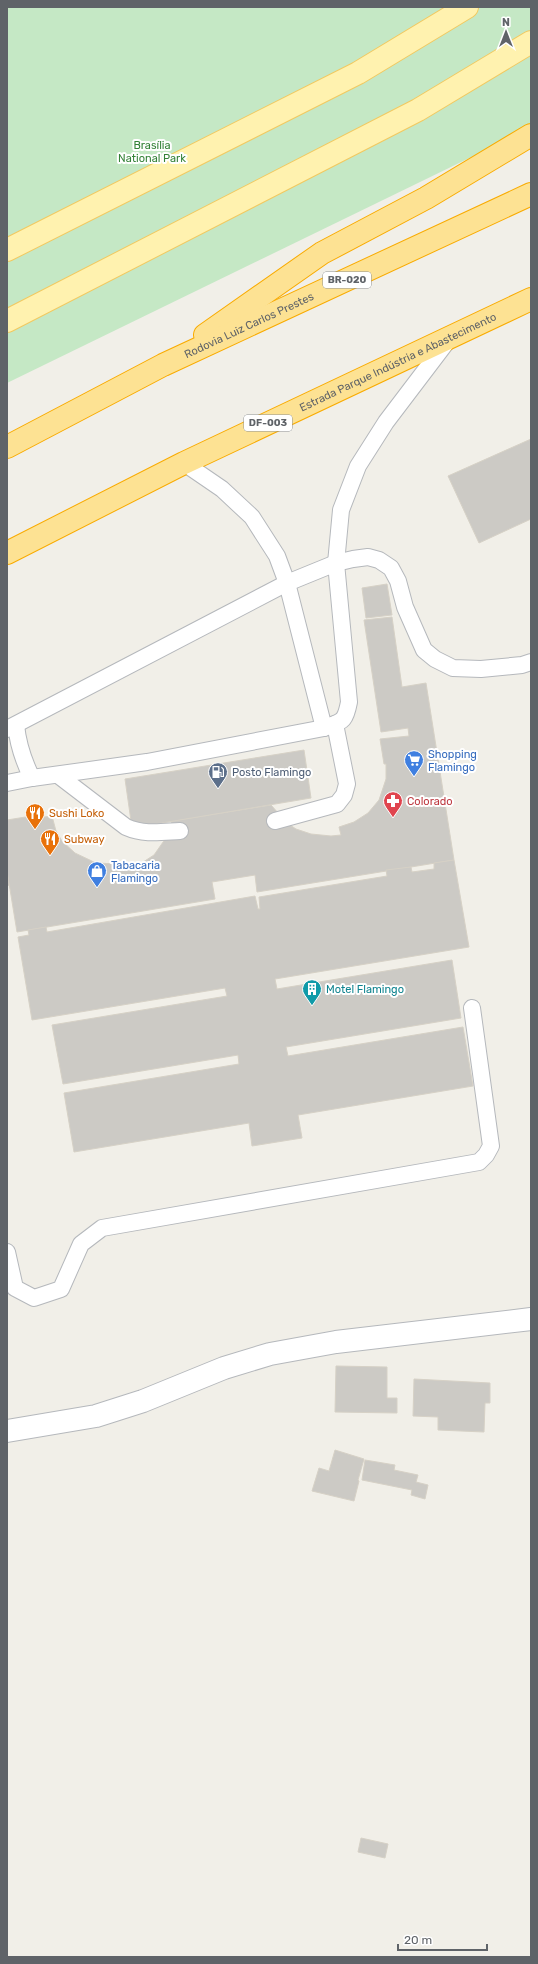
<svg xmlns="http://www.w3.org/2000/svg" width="538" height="1964" font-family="Rubik,sans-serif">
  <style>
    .green { fill: #c5e8c5 }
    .building { fill: #cccac5; stroke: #d6d1c6 }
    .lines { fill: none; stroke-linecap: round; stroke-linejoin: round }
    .lane-casing { stroke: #b5b8bc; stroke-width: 18 }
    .street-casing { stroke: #b5b8bc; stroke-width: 24 }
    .primary-casing { stroke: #f2c960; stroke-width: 24 }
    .highway-casing { stroke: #f9ab00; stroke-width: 24 }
    .lane { stroke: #fff; stroke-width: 16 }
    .street { stroke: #fff; stroke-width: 22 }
    .primary { stroke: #fff2af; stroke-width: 22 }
    .highway { stroke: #fde293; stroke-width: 22 }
    .labels { text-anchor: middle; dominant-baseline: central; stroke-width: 4; stroke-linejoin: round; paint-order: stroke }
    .shield { fill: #fff; stroke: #8f9295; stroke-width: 1 }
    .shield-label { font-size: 10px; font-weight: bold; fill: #5f6368 }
    .park-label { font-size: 11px; fill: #348238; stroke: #fff }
    .street-label { font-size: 11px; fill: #5f6368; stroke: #fff }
    .shop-label { font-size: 11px; fill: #366cbe; stroke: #fff; text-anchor: start }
    .service-label { font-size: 11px; fill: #4e5e75; stroke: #fff; text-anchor: start }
    .health-label { font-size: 11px; fill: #be3a42; stroke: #fff; text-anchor: start }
    .food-label { font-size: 11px; fill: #c56008; stroke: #fff; text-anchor: start }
    .culture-label { font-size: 11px; fill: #0d838f; stroke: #fff; text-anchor: start }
  </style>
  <rect width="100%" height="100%" fill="#f1efe8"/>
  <polygon class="green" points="7,7 531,7 531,128 7,383"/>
  <g class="building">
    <polygon points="531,439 531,519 479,543 448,476"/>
    <polygon points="387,584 392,615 366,618 362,588"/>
    <polygon points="392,617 402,687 426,683 454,860 257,892 255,875 212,882 215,899 17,932 7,871 7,820 44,814 44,817 52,816 56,831 62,841 75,853 96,863 117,864 118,871 137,866 154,855 168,835 172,821 271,805 287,823 296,829 311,834 331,836 341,835 339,827 354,822 368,813 379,800 386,779 386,764 384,764 380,739 409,736 408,728 381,732 364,620"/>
    <polygon points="304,750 311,798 132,828 125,779"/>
    <polygon points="454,860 469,947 275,979 277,989 452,960 461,1018 286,1047 288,1056 463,1027 473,1086 298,1115 302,1138 252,1146 249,1123 74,1152 64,1093 239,1064 238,1055 63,1084 52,1025 227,996 225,988 32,1020 18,937 29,935 28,930 46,927 47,932 255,896 258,909 260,909 259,897 387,876 386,870 411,867 412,872 434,869 434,863"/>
    <polygon points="7,871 9,885 7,886"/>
    <polygon points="336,1366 387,1367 387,1398 397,1398 397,1413 335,1412"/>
    <polygon points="414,1379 490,1383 490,1403 485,1403 484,1432 438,1430 438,1417 413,1416"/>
    <polygon points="335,1450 364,1459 358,1480 359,1481 354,1501 312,1491 319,1468 329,1471"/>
    <polygon points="365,1460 395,1465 394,1470 418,1475 416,1482 428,1485 425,1499 411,1495 412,1490 362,1480"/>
    <polygon points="361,1838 388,1844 385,1858 358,1852"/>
  </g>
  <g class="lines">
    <defs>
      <g id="lane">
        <polyline points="184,463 222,489 252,517 277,556 287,583 324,728"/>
        <path d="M16,725C18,745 23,760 32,778"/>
        <polyline points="7,729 287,583 336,563 353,559 368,557 379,560 391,568 398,581 405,607 424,650 435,659 453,668 481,669 522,665 531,662"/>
        <path d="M58,775L126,827C144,835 161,832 180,831"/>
        <path d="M7,783L32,778L147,762L324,728C342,721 345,723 349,702L336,563L341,510L358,466L386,422L449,339"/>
        <polyline points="275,821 337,804 344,795 347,784 335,724"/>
        <polyline points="7,1252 15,1288 34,1298 61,1289 81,1244 102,1228 479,1162 486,1155 491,1146 472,1008"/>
      </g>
      <polyline id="street" points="7,1431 96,1416 143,1401 224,1368 270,1354 336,1342 531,1319"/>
      <g id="primary">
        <polyline points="7,250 358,73 467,7"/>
        <polyline points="7,321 418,110 531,42"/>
      </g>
      <g id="highway">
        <polyline points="205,335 322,253 426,198 531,135"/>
        <path id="s1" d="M7,447L163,365L531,194"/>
        <path id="s2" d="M7,553L184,463L531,299"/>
      </g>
    </defs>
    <use href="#lane" class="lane-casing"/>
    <use href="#street" class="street-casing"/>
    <use href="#primary" class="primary-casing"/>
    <use href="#highway" class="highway-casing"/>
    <use href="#lane" class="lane"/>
    <use href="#street" class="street"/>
    <use href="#primary" class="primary"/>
    <use href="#highway" class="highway"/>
  </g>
  <defs>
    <symbol id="supermarket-pin" viewBox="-11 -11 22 30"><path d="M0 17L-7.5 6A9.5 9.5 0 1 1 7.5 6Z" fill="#3f7fe0" stroke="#fff"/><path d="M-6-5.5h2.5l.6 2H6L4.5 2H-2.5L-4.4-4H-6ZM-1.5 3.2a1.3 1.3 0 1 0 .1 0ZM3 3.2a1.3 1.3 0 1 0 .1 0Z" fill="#fff"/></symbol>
    <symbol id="fuel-pin" viewBox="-11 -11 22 30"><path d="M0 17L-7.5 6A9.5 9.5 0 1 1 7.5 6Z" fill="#5c6f8a" stroke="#fff"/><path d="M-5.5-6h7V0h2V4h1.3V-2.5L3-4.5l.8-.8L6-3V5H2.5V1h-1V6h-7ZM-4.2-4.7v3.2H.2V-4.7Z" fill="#fff"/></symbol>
    <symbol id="pharmacy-pin" viewBox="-11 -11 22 30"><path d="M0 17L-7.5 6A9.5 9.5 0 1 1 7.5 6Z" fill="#e0444e" stroke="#fff"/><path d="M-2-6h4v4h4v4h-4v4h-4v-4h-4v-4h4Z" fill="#fff"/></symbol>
    <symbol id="restaurant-pin" viewBox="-11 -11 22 30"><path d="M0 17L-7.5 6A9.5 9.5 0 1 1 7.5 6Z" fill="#e8710a" stroke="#fff"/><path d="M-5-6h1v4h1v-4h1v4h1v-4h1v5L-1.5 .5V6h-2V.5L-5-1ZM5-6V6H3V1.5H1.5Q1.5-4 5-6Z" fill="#fff"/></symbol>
    <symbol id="shop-pin" viewBox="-11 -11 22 30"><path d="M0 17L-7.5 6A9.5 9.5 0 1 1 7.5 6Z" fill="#3f7fe0" stroke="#fff"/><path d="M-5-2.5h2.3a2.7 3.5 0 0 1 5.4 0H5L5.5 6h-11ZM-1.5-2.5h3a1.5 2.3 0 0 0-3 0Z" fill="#fff"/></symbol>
    <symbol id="building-pin" viewBox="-11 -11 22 30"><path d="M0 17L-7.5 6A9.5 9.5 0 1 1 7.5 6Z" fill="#0f9aa8" stroke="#fff"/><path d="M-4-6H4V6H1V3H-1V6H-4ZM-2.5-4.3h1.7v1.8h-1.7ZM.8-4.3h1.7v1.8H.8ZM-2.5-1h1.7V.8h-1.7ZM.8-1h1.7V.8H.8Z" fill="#fff"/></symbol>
  </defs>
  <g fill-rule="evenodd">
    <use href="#supermarket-pin" x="403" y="749" width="22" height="30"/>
    <use href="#fuel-pin" x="207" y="761" width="22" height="30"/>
    <use href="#pharmacy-pin" x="382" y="790" width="22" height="30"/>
    <use href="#restaurant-pin" x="24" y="802" width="22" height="30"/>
    <use href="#restaurant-pin" x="39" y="828" width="22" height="30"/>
    <use href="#shop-pin" x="86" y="860" width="22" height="30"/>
    <use href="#building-pin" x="301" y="978" width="22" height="30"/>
  </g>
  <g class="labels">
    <g class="shield">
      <rect x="323" y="272" width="48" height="16" rx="3"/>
      <rect x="244" y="415" width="48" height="16" rx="3"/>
    </g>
    <g class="shield-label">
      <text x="347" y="280">BR-020</text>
      <text x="268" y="423">DF-003</text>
    </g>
    <g class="park-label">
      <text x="152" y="145">Brasília<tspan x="152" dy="13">National Park</tspan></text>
    </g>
    <g class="street-label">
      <text stroke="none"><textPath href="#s1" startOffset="271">Rodovia Luiz Carlos Prestes</textPath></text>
      <text stroke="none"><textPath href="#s2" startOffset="435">Estrada Parque Indústria e Abastecimento</textPath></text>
    </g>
    <g class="shop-label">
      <text x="428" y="754">Shopping<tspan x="428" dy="13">Flamingo</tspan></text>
      <text x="111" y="865">Tabacaria<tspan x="111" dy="13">Flamingo</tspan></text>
    </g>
    <g class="service-label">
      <text x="232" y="772">Posto Flamingo</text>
    </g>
    <g class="health-label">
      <text x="407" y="801">Colorado</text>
    </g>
    <g class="food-label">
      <text x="49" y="813">Sushi Loko</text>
      <text x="64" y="839">Subway</text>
    </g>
    <g class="culture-label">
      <text x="326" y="989">Motel Flamingo</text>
    </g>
  </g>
  <rect width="538" height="1964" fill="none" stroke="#5f6368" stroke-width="16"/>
  <g transform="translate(506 32)" stroke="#ffffff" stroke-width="3" paint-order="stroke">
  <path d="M0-3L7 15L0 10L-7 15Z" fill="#5f6368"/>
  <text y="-6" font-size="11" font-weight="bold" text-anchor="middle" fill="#5f6368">N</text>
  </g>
  <path d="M398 1944v6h89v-6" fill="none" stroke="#5f6368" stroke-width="2"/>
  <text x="404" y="1944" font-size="12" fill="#5f6368" stroke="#ffffff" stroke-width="3" paint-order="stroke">20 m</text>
</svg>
